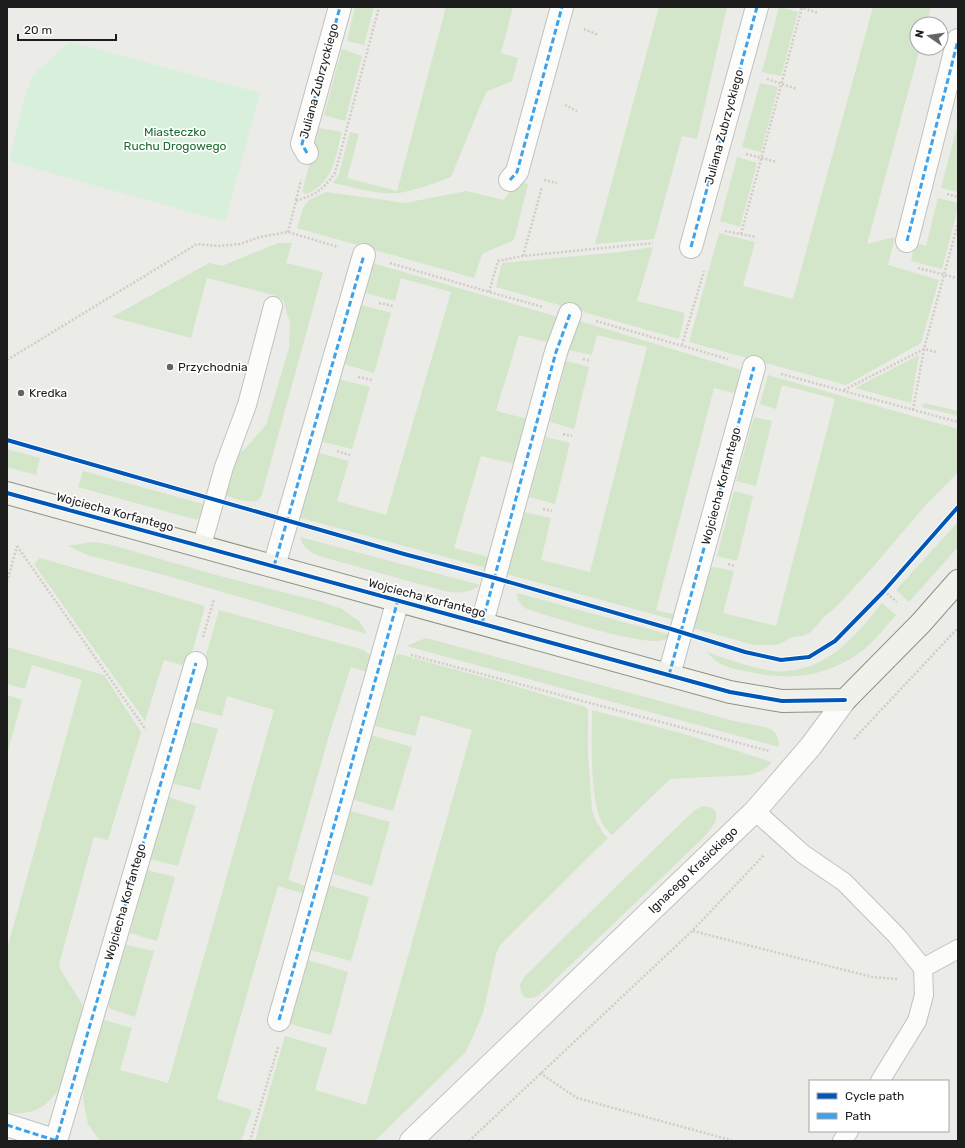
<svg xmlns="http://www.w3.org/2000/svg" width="965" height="1148" font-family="Rubik,sans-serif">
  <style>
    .grass { fill: #d3e6c9 }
    .park { fill: #d7efdb }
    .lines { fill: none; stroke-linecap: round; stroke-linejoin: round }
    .lane-casing { stroke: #c1c1bf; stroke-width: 20 }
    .street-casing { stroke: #c1c1bf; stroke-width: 24 }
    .secondary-casing { stroke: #8f9381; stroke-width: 24 }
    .path { stroke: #d4cbc7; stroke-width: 2.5; stroke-dasharray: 2 2; stroke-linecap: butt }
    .lane { stroke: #fcfcfb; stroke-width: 18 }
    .street { stroke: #fcfcfb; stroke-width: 22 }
    .secondary { stroke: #f0f1eb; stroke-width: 22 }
    .quiet { stroke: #3da2ea; stroke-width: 3; stroke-dasharray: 6 3; stroke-linecap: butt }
    .cycleway-casing { stroke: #fff; stroke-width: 6 }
    .cycleway { stroke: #0057b8; stroke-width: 4 }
    .poi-dot { fill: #656564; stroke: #fff; stroke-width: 1.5 }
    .labels { text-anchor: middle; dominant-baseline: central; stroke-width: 3.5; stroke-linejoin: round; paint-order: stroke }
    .street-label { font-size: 12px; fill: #1d1d1d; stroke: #fff }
    .park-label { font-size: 12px; fill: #196d2e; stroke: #fff }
    .poi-label { font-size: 12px; fill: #1d1d1d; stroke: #fff; text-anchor: start }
  </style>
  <rect width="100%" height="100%" fill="#ebebe7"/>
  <g class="grass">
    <polygon points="355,7 374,7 364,45 347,41"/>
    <path d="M446,7H513L501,53L518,58L512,81L486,92L451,177C437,182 412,192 397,193C376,195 353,187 333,183L339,174L350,132L359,134L347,178L397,191Z"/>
    <polygon points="659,7 727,7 697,139 682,136 654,239 595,244"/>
    <polygon points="779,7 798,12 781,76 762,72"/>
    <polygon points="873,7 931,7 926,24 917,24 917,48 920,48 867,244 895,237 888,265 939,280 921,343 846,385 689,342 719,233 755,242 743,286 793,299"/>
    <polygon points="342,49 362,56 345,121 324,115"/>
    <polygon points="760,83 778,87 761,152 742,147"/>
    <polygon points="958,123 958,192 941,188"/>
    <path d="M319,128L342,132C335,158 334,181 307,194L302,192Z"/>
    <polygon points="737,157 757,163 740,227 720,221"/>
    <polygon points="517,181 528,184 514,240 482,254 474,278 297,228 303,208 309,200 326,192 405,203 466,191 504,200"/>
    <polygon points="938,198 958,203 958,208 942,269 911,261 915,243 926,246"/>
    <path d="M278,243H292L286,263L323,272L262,494C261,497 259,500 256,501C247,504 225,495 215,492L227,458L243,451L266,425L289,348L290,323L283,300L273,295L207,278L191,338L112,317L209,263L222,266Z"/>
    <polygon points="653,247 637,301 685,313 679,339 496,287 502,263 621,252"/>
    <polygon points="369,262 558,317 551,343 519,335 496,411 528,419 515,464 481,456 454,548 489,557 486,568 297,517 315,452 349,461 337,501 386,515 451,292 401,278 395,301 362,292"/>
    <polygon points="358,304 391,313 374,373 341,363"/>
    <polygon points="576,320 748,372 742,395 714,388 656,610 681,616 678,621 507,574 524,512 551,518 541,560 590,572 647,347 597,335 592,355 569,350"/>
    <polygon points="919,355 911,403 855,388"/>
    <polygon points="566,361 589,367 574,429 550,422"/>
    <polygon points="768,375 958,429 958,472 924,507 872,568 836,607 823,618 811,632 803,636 793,637 777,645 754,645 689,627 708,569 714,567 734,571 723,613 776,626 835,399 782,385 776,409 760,404"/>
    <polygon points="338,379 370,387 352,449 319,441"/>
    <polygon points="924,403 958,411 958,416 922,407"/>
    <polygon points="754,417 772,421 756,486 736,481"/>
    <polygon points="546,437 570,443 555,504 529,497"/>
    <polygon points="7,449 40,458 36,475 7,467"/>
    <polygon points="83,471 203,504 203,510 197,520 78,487"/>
    <polygon points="734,491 753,496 737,561 717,556"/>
    <polygon points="958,522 958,547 909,602 896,590"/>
    <path d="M300,537L480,585C470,593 460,593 448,592L319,556C309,551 303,548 300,537Z"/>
    <polygon points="92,542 108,544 216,575 318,601 342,609 360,622 367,634 168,576 87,555 68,546"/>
    <polygon points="40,558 205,606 188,667 164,660 145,721 34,564"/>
    <path d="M517,593L671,635C668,637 666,640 663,640C645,647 547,616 525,608C520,604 517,600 517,593Z"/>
    <path d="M882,603L896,615C884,628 873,644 858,654C824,677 789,681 750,672C731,668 720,668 707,652C727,659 767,674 787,671C831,667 856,635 882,603Z"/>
    <polygon points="219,610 364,650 371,656 368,672 351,667 330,732 288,880 308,887 305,894 278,886 217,1099 252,1110 241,1141 217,1141 210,1139 209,1141 100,1141 88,1124 83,1099 85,1082 104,1020 132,1028 120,1070 168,1083 274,710 227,696 222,716 191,708"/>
    <path d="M426,638L734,721C742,723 766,726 772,730C778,734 779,741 779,747L406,646Z"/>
    <path d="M7,647L104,675L141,732L108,840L94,837L59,964L60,969L82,1004L83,1011L60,1088C45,1109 33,1115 7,1113V949L82,680L32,665L25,689L7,684Z"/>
    <polygon points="399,654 515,686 585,707 588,710 588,754 592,810 595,819 603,833 608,838 500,945 496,954 483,1013 466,1052 375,1141 255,1141 285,1036 327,1048 315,1090 366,1105 472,730 421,715 415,736 375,726 393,662 396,656"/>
    <polygon points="7,695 22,700 7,754"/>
    <path d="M592,710L684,734L772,762C765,771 759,772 749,775L670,779L612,835C609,832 606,829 604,826C589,804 592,738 592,710Z"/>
    <polygon points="188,721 218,729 200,790 171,783"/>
    <polygon points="371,735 412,747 393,811 354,800"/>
    <polygon points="168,797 196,806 178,866 150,859"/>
    <path d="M703,806C729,809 711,829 702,839L538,996C525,1001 521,997 520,984L525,976L677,827L695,810Z"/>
    <polygon points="350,811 390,822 372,886 334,874"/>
    <polygon points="147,870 175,877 157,941 130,933"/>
    <polygon points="329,885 369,897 351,961 310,950"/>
    <polygon points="126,945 154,951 135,1017 111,1009 108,1006"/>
    <polygon points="308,960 348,972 331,1035 290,1024"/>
  </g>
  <polygon class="park" points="70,42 260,93 225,222 9,161 24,101 32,76"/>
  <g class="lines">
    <defs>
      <g id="lane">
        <polyline points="202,545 224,467 247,405 273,306"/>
        <polyline points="755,811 803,854 844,882 897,936 923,968 924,995 917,1021 880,1081"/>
        <polyline points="923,968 958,949"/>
        <polyline points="842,1141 849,1131"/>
      </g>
      <g id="street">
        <polyline points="307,153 302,144 340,7"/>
        <polyline points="510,180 517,172 562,7"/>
        <polyline points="907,241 958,40"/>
        <polyline points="691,247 757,7"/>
        <polyline points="274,566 364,255"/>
        <polyline points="482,623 556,352 570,314"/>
        <polyline points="669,675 754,367"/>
        <polyline points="279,1020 398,600"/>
        <polyline points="7,1125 57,1141"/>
        <polyline points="56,1141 196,663"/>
        <polyline points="411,1141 755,811 811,746 845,700"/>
      </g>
      <polyline id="secondary" points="7,493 730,692 782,701 845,700 921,623 958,581"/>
    </defs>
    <use href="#lane" class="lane-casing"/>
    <use href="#street" class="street-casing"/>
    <use href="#secondary" class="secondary-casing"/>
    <g class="path">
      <polyline points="800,7 818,13"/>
      <polyline points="584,29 598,35"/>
      <polyline points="767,79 797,89"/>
      <polyline points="565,105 577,111"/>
      <polyline points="746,154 777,162"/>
      <polyline points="544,180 557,183"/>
      <polyline points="947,194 958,197"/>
      <polyline points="296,200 301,180"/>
      <polyline points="725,231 756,237"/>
      <path d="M288,232L296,201C315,195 324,189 335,173L379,7"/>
      <polyline points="741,234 802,7"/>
      <polyline points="523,256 542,187"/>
      <polyline points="390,263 489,292 543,307"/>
      <polyline points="918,268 957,278"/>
      <polyline points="489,292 498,261 523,256 653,243"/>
      <polyline points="379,303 393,306"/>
      <polyline points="596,321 728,359"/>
      <polyline points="682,345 704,271"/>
      <polyline points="583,359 591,361"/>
      <polyline points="7,360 197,244 218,246 240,244 260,237 288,232 338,247"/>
      <polyline points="781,374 958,422"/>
      <polyline points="358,377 372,380"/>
      <polyline points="844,390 924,349 936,352"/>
      <polyline points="913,410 924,349 958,223"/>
      <polyline points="563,434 572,436"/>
      <polyline points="337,451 350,455"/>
      <polyline points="543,509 552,511"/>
      <polyline points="17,546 146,730"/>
      <polyline points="728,564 735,566"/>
      <polyline points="7,582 17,546"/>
      <polyline points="884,591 897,602"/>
      <polyline points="203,637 214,599"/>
      <polyline points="411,655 769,751"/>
      <polyline points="854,739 958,628"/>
      <polyline points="693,931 872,977 898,979"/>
      <polyline points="540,1073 577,1098 734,1141"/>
      <polyline points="250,1141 278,1047"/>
      <polyline points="469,1141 692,931 764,855"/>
    </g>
    <use href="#lane" class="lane"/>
    <use href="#street" class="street"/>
    <use href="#secondary" class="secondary"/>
    <g class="quiet">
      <polyline points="307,153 302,144 340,7"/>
      <polyline points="510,180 517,172 562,7"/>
      <polyline points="907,241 958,40"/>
      <polyline points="691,247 757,7"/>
      <polyline points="274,566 364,255"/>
      <polyline points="482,623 556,352 570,314"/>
      <polyline points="669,675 754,367"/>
      <polyline points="279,1020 398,600"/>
      <polyline points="7,1125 57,1141"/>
      <polyline points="56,1141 196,663"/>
    </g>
    <defs>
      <g id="cycleway">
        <polyline points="7,440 404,554 495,578 671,629 745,652 781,660 809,657 835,641 884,591 958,507"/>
        <polyline points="7,493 730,692 782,701 845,700"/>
      </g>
    </defs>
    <use href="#cycleway" class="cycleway-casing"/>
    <use href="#cycleway" class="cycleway"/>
  </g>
  <g class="poi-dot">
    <circle cx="170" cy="367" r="4"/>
    <circle cx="21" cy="393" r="4"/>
  </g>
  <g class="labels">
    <g class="street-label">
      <text transform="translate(319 81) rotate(-75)">Juliana Zubrzyckiego</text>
      <text transform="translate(724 127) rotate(-75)">Juliana Zubrzyckiego</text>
      <text transform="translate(721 486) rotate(-75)">Wojciecha Korfantego</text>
      <text transform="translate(115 512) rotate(15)">Wojciecha Korfantego</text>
      <text transform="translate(427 598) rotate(15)">Wojciecha Korfantego</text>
      <text transform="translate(693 870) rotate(-44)">Ignacego Krasickiego</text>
      <text transform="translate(125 902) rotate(-74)">Wojciecha Korfantego</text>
    </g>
    <g class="park-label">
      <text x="175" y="132">Miasteczko<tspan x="175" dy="14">Ruchu Drogowego</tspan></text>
    </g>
    <g class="poi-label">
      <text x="178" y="367">Przychodnia</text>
      <text x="29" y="393">Kredka</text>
    </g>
  </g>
  <rect width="965" height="1148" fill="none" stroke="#1d1d1d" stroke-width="16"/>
  <rect x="809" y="1080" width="140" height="52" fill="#ffffff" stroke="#a5a5a5"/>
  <rect x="817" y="1093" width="20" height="6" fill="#0057b8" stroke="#a5a5a5"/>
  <text x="845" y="1100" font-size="12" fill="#1d1d1d">Cycle path</text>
  <rect x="817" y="1113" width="20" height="6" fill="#3da2ea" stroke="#a5a5a5"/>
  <text x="845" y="1120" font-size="12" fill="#1d1d1d">Path</text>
  <g transform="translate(929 36) rotate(283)"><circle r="19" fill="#ffffff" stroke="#a5a5a5"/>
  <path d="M0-3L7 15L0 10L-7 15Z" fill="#656564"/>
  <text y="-6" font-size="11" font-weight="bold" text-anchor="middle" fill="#1d1d1d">N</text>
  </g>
  <path d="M18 34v6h98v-6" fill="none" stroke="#1d1d1d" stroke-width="2"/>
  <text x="24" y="34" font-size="12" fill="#1d1d1d" stroke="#ffffff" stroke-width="3" paint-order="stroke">20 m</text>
</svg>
